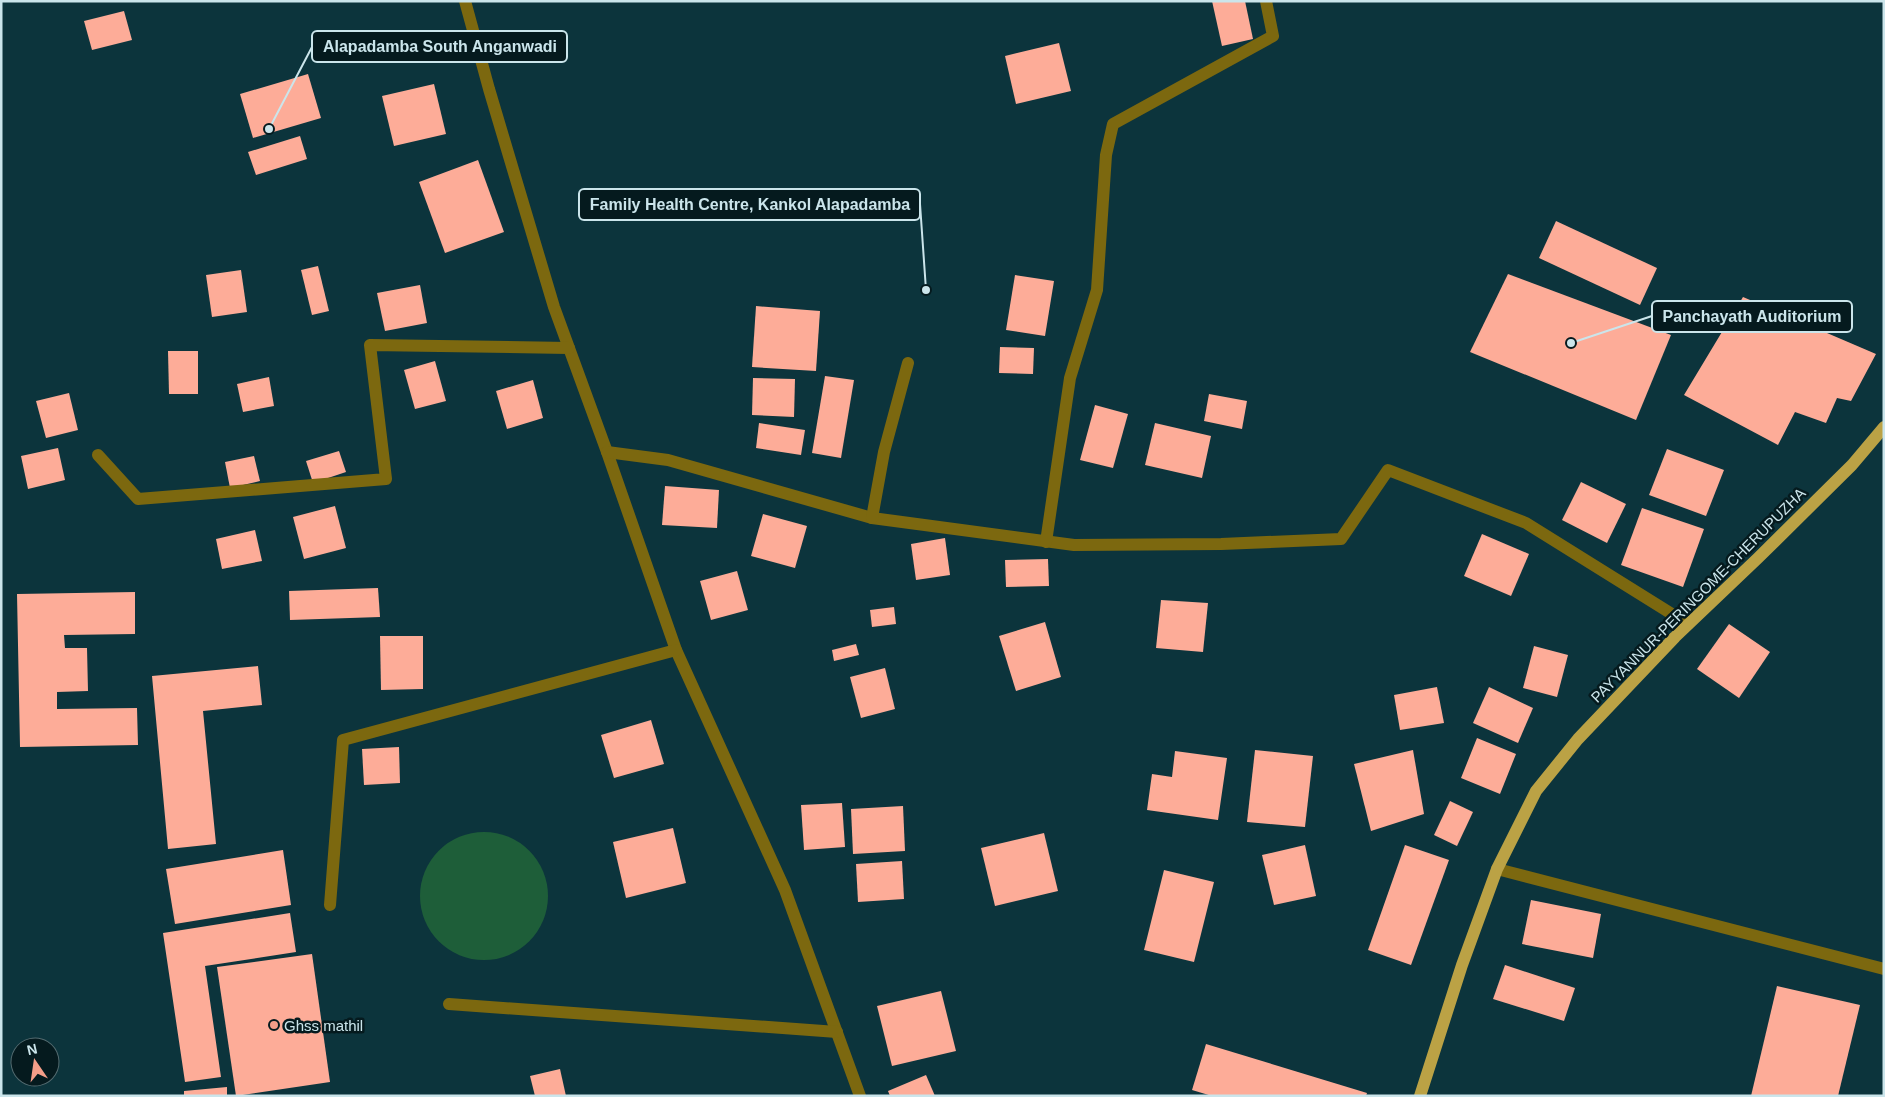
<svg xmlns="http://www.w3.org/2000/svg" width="1885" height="1097" font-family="Arial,sans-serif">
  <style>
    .green { fill: #1e5e39 }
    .building { fill: #fdac98 }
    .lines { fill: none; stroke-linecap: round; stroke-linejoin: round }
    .minor { stroke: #7c680f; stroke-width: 12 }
    .major { stroke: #bba245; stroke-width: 12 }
    .poi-dot { fill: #f49e89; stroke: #051a1e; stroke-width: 2 }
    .labels { text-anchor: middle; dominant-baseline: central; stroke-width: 5; stroke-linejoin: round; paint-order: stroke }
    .street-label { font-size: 15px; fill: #cbe5eb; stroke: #051a1e }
    .poi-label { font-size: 15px; fill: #cbe5eb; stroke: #051a1e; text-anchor: start }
    .leader { fill: none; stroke: #cbe5eb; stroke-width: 2 }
    .callout-dot { fill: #cbe5eb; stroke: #051a1e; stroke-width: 2 }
    .callout { fill: #051a1e; stroke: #cbe5eb; stroke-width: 2 }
    .callout-label { font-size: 16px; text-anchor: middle; font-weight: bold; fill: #cbe5eb }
  </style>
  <rect width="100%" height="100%" fill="#0c343c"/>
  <circle class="green" cx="484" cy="896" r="64"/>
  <g class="building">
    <polygon points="1212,1 1245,1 1253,39 1222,46"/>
    <polygon points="124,11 132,40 92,50 84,21"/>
    <polygon points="1059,43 1071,91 1016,104 1005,56"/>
    <polygon points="308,74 321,118 253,138 240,94"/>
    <polygon points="434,84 446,134 394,146 382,96"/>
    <polygon points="300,136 307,159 256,175 248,152"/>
    <polygon points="478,160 504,232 445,253 419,182"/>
    <polygon points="1556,221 1657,268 1640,305 1539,258"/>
    <polygon points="318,266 329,311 312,315 301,270"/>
    <polygon points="241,270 247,312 212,317 206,275"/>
    <polygon points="1508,274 1671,335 1636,420 1470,352"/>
    <polygon points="1015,275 1054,281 1045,336 1006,330"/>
    <polygon points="420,285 427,323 385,331 377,293"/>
    <polygon points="1743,297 1876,354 1851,401 1837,398 1826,423 1795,412 1778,445 1684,395"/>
    <polygon points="756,306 820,311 816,371 752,367"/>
    <polygon points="1000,347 1034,348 1033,374 999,373"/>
    <polygon points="168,351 198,351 198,394 169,394"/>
    <polygon points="435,361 446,401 415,409 404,370"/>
    <polygon points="825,376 854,380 841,458 812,453"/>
    <polygon points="269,377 274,406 243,412 237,384"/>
    <polygon points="753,378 795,379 794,417 752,415"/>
    <polygon points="533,380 543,418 507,429 496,391"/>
    <polygon points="69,393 78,430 46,438 36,401"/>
    <polygon points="1209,394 1247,401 1242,429 1204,421"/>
    <polygon points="1095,405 1128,414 1113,468 1080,460"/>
    <polygon points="759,423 805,430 801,455 756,448"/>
    <polygon points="1155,423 1211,436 1202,478 1145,465"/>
    <polygon points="58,448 65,480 28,489 21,456"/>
    <polygon points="1667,449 1724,470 1706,516 1649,495"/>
    <polygon points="339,451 346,472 313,483 306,461"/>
    <polygon points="254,456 260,481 230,488 225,462"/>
    <polygon points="1581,482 1626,504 1607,543 1562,520"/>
    <polygon points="665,486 719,490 717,528 662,525"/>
    <polygon points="335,506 346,548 304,559 293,517"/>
    <polygon points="1642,508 1704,529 1683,587 1621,565"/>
    <polygon points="763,514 807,526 795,568 751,556"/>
    <polygon points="255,530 262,561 222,569 216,539"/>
    <polygon points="1482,534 1529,554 1511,596 1464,576"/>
    <polygon points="945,538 950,575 916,580 911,544"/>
    <polygon points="1048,559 1049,586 1006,587 1005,560"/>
    <polygon points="737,571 748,610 711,620 700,581"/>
    <polygon points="378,588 380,617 290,620 289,591"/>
    <polygon points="135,592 135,634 64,635 65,648 87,648 88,691 57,692 57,709 137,708 138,745 20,747 17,594"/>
    <polygon points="1161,600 1208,603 1203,652 1156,648"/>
    <polygon points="894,607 896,624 872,627 870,610"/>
    <polygon points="1045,622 1061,677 1016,691 999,636"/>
    <polygon points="1729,624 1770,652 1739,698 1697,669"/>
    <polygon points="380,636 423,636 423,689 381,690"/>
    <polygon points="856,644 859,655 834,661 832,650"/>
    <polygon points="1534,646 1568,655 1557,697 1523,688"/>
    <polygon points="258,666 262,705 203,711 216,844 168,849 152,676"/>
    <polygon points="885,668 895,709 861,718 850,677"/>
    <polygon points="1437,687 1444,723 1400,730 1394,695"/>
    <polygon points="1489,687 1533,708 1518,743 1473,723"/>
    <polygon points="651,720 664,764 614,778 601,735"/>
    <polygon points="1477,738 1516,754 1500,794 1461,778"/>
    <polygon points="399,747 400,783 364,785 362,749"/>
    <polygon points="1255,750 1313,756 1305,827 1247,822"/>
    <polygon points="1413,750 1424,814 1371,831 1354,764"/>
    <polygon points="1175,751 1227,758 1218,820 1147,810 1152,774 1172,777"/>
    <polygon points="1450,801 1473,812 1457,846 1434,835"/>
    <polygon points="842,803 845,847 804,850 801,805"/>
    <polygon points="903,806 905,851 853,854 851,809"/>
    <polygon points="673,828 686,883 626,898 613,842"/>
    <polygon points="1044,833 1058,891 995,906 981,848"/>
    <polygon points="1305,845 1316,896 1274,905 1262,855"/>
    <polygon points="1405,845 1449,860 1411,965 1368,950"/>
    <polygon points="283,850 291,905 175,924 166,869"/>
    <polygon points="902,861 904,899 858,902 856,864"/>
    <polygon points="1164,870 1214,882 1194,962 1144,950"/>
    <polygon points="1531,900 1601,914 1593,958 1522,944"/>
    <polygon points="290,913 296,952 205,966 221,1077 185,1082 163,933"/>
    <polygon points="312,954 330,1082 236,1096 217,967"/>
    <polygon points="1505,965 1575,988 1564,1021 1493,999"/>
    <polygon points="1777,986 1860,1005 1838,1096 1751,1096"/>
    <polygon points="941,991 956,1051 892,1066 877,1006"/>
    <polygon points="1206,1044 1367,1093 1366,1096 1212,1096 1192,1090"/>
    <polygon points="560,1069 566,1096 535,1096 530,1076"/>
    <polygon points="926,1075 935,1096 890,1096 888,1091"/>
    <polygon points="227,1087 227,1096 184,1096 184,1091"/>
  </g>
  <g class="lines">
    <g class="minor">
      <polyline points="465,1 489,89 554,307 607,452 676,650 785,890 860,1096"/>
      <polyline points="607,452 668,460 872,518 1074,545 1221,544 1341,539 1388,470 1526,523 1688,624"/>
      <polyline points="98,455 138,499 386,479 370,345 569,348"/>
      <polyline points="872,518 884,452 908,363"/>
      <polyline points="1046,542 1070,378 1097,290 1106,155 1113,124 1273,36 1266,1"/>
      <polyline points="1497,869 1884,969"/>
      <polyline points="330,905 343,740 676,650"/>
      <polyline points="449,1004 837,1032"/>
    </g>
    <polyline class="major" points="1420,1096 1462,965 1497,869 1536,791 1578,739 1675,637 1758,558 1852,465 1884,427"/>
  </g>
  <circle class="poi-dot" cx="274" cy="1025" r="5"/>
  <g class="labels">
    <g class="street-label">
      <text transform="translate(1698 595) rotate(-45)">PAYYANNUR-PERINGOME-CHERUPUZHA</text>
    </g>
    <g class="poi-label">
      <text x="284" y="1025">Ghss mathil</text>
    </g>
  </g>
  <path class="leader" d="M269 129L312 47M926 290L920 204M1571 343L1652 316"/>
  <g class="callout-dot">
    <circle cx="269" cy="129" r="5"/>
    <circle cx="926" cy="290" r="5"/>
    <circle cx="1571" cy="343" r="5"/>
  </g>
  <g class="callout">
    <rect x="312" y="31" width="255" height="31" rx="5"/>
    <rect x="579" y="189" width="341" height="31" rx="5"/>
    <rect x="1652" y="301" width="200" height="31" rx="5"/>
  </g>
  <g class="callout-label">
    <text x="440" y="52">Alapadamba South Anganwadi</text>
    <text x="750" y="210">Family Health Centre, Kankol Alapadamba</text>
    <text x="1752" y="322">Panchayath Auditorium</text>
  </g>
  <rect width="1885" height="1097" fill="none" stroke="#cbe5eb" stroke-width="5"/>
  <g transform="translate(35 1062) rotate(347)"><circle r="24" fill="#051a1e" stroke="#546b70"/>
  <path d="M0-4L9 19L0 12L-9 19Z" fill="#f49e89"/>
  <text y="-8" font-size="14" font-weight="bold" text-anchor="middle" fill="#cbe5eb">N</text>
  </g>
</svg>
